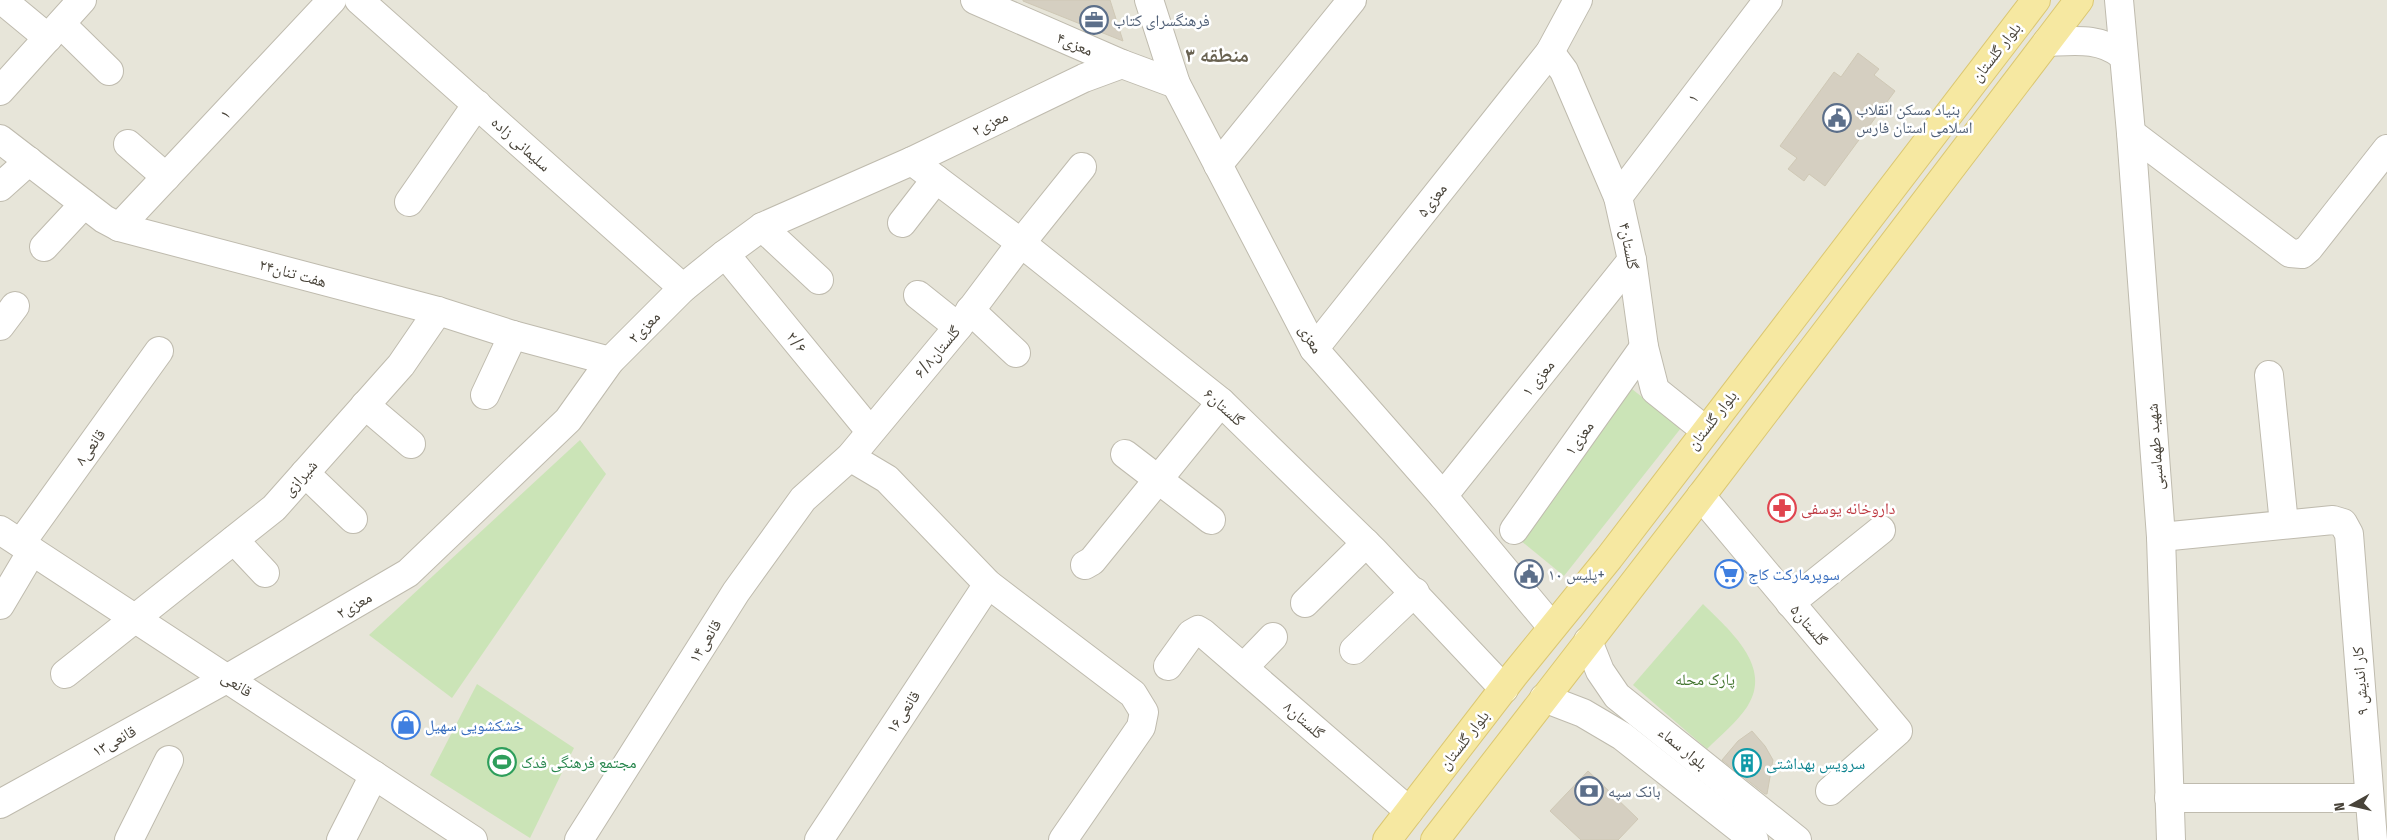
<svg xmlns="http://www.w3.org/2000/svg" width="2387" height="840" font-family="'Fira Sans Condensed','Noto Naskh Arabic',sans-serif">
  <style>
    .residential { fill: #e7e5d9 }
    .green { fill: #cbe4b7 }
    .building { fill: #d5cfc1; stroke: #cfc8b5 }
    .lines { fill: none; stroke-linecap: round; stroke-linejoin: round }
    .minor-casing { stroke: #bfbbae; stroke-width: 30 }
    .major-casing { stroke: #dbc772; stroke-width: 30 }
    .minor { stroke: #fff; stroke-width: 28 }
    .major { stroke: #f6e8a1; stroke-width: 28 }
    .labels { text-anchor: middle; dominant-baseline: central; stroke-width: 5; stroke-linejoin: round; paint-order: stroke }
    .service-label { font-size: 16px; fill: #4e5e75; stroke: #fff; text-anchor: start }
    .street-label { font-size: 16px; fill: #484339; stroke: #fff }
    .health-label { font-size: 16px; fill: #be3a42; stroke: #fff; text-anchor: start }
    .shop-label { font-size: 16px; fill: #366cbe; stroke: #fff; text-anchor: start }
    .park-label { font-size: 16px; fill: #437530; stroke: #fff }
    .leisure-label { font-size: 16px; fill: #27864d; stroke: #fff; text-anchor: start }
    .culture-label { font-size: 16px; fill: #0d838f; stroke: #fff; text-anchor: start }
    .district-label { font-size: 21px; font-weight: bold; fill: #696251; stroke: #fff }
  </style>
  <rect width="100%" height="100%" fill="#f4f2eb"/>
  <rect class="residential" x="0" y="0" width="2387" height="840"/>
  <g class="green">
    <polygon points="1632,389 1681,428 1564,576 1515,536"/>
    <polygon points="580,440 606,474 452,698 369,635"/>
    <path d="M1703,604C1729,630 1774,667 1747,707C1737,722 1720,736 1707,749L1633,685Z"/>
    <polygon points="477,684 574,748 530,838 430,775"/>
  </g>
  <g class="building">
    <polygon points="1023,0 1110,0 1123,41 1023,1"/>
    <polygon points="1858,53 1879,69 1874,75 1895,91 1825,186 1809,174 1804,181 1788,169 1797,158 1780,146 1834,72 1841,77"/>
    <polygon points="1752,731 1765,746 1773,760 1767,794 1765,794 1722,760 1738,741"/>
    <polygon points="1588,771 1638,819 1618,840 1581,840 1550,811"/>
  </g>
  <g class="lines">
    <defs>
      <g id="minor">
        <polyline points="2,0 48,38"/>
        <polyline points="359,0 683,288"/>
        <polyline points="975,0 1122,64 1176,84"/>
        <polyline points="1149,0 1176,84 1314,349 1443,496 1552,627"/>
        <polyline points="2119,0 2131,133 2161,537 2171,840"/>
        <polyline points="61,24 109,71"/>
        <path d="M2047,42C2074,41 2100,37 2122,55"/>
        <polyline points="1550,52 1564,71 1618,197 1632,260 1644,347 1655,390 1705,430"/>
        <polyline points="0,91 82,0"/>
        <polyline points="2131,133 2290,253 2302,254 2309,248 2387,149"/>
        <polyline points="0,139 104,219 119,227 438,311 513,335 610,361"/>
        <polyline points="128,144 166,177"/>
        <polyline points="912,161 1021,243 1221,402 1374,551 1504,689"/>
        <polyline points="1218,165 1352,0"/>
        <polyline points="0,187 29,161"/>
        <polyline points="1618,197 1768,0"/>
        <polyline points="409,202 477,104"/>
        <polyline points="902,223 936,179"/>
        <polyline points="119,227 332,0"/>
        <polyline points="762,227 819,280"/>
        <polyline points="44,247 84,204"/>
        <polyline points="725,254 870,431"/>
        <polyline points="918,295 958,327"/>
        <polyline points="970,310 1016,353"/>
        <polyline points="0,326 15,306"/>
        <polyline points="1314,349 1550,52 1578,0"/>
        <polyline points="2269,375 2284,524"/>
        <polyline points="485,395 513,335"/>
        <polyline points="365,405 411,444"/>
        <polyline points="1125,454 1211,520"/>
        <polyline points="850,457 887,479 988,584 1133,694 1144,712 1141,727 1063,840"/>
        <polyline points="305,473 353,519"/>
        <polyline points="1443,496 1632,260"/>
        <polyline points="1701,496 1898,731 1830,791"/>
        <polyline points="0,530 473,840"/>
        <polyline points="1514,530 1644,347"/>
        <polyline points="2161,537 2333,520 2343,523 2349,534 2373,840"/>
        <polyline points="234,540 265,573"/>
        <polyline points="21,543 159,351"/>
        <polyline points="1085,565 1092,561 1221,402"/>
        <polyline points="1305,603 1366,543"/>
        <polyline points="1790,603 1881,530"/>
        <polyline points="0,605 32,551"/>
        <polyline points="1588,641 1600,671 1617,696 1797,840"/>
        <polyline points="1354,650 1415,592"/>
        <polyline points="1168,666 1191,634 1198,630 1203,633 1409,811"/>
        <polyline points="1244,667 1273,637"/>
        <polyline points="65,674 274,508 401,365 438,311"/>
        <polyline points="1544,698 1583,713 1622,736 1754,840"/>
        <polyline points="2169,798 2369,798"/>
        <polyline points="0,804 228,678 408,573 568,420 610,361 683,288 725,254 762,227 912,161 1084,78 1122,64"/>
        <polyline points="129,840 169,760"/>
        <polyline points="341,840 374,775"/>
        <polyline points="579,840 736,592 803,499 850,457 958,327 1021,243 1082,167"/>
        <polyline points="819,840 988,584"/>
      </g>
      <g id="major">
        <polyline points="1387,840 1514,675 1609,558 2036,0"/>
        <polyline points="1435,840 1701,496 2079,0"/>
      </g>
    </defs>
    <use href="#minor" class="minor-casing"/>
    <use href="#major" class="major-casing"/>
    <use href="#minor" class="minor"/>
    <use href="#major" class="major"/>
  </g>
  <defs>
    <symbol id="office-ring" viewBox="-11 -11 22 22"><circle r="9.5" fill="#fff" stroke="#5c6f8a" stroke-width="1.5"/><path d="M-6-3h4V-5.5h4V-3h4V5H-6ZM-1-4.5V-3h2v-1.5ZM-6 0V1H6V0Z" fill="#5c6f8a"/></symbol>
    <symbol id="civic-ring" viewBox="-11 -11 22 22"><circle r="9.5" fill="#fff" stroke="#5c6f8a" stroke-width="1.5"/><path d="M-.6-6.5H3V-4.5H.6V-3L4-1V1h2V6H-6V1h2V-1L-.6-3ZM-1.2 2.5V6h2.4V2.5Z" fill="#5c6f8a"/></symbol>
    <symbol id="pharmacy-ring" viewBox="-11 -11 22 22"><circle r="9.5" fill="#fff" stroke="#e0444e" stroke-width="1.5"/><path d="M-2-6h4v4h4v4h-4v4h-4v-4h-4v-4h4Z" fill="#e0444e"/></symbol>
    <symbol id="supermarket-ring" viewBox="-11 -11 22 22"><circle r="9.5" fill="#fff" stroke="#3f7fe0" stroke-width="1.5"/><path d="M-6-5.5h2.5l.6 2H6L4.5 2H-2.5L-4.4-4H-6ZM-1.5 3.2a1.3 1.3 0 1 0 .1 0ZM3 3.2a1.3 1.3 0 1 0 .1 0Z" fill="#3f7fe0"/></symbol>
    <symbol id="shop-ring" viewBox="-11 -11 22 22"><circle r="9.5" fill="#fff" stroke="#3f7fe0" stroke-width="1.5"/><path d="M-5-2.5h2.3a2.7 3.5 0 0 1 5.4 0H5L5.5 6h-11ZM-1.5-2.5h3a1.5 2.3 0 0 0-3 0Z" fill="#3f7fe0"/></symbol>
    <symbol id="stadium-ring" viewBox="-11 -11 22 22"><circle r="9.5" fill="#fff" stroke="#2e9e5b" stroke-width="1.5"/><path d="M0-5a6.5 5 0 1 0 0 10a6.5 5 0 1 0 0-10ZM-3.5-1.8h7v3.6h-7Z" fill="#2e9e5b"/></symbol>
    <symbol id="building-ring" viewBox="-11 -11 22 22"><circle r="9.5" fill="#fff" stroke="#0f9aa8" stroke-width="1.5"/><path d="M-4-6H4V6H1V3H-1V6H-4ZM-2.5-4.3h1.7v1.8h-1.7ZM.8-4.3h1.7v1.8H.8ZM-2.5-1h1.7V.8h-1.7ZM.8-1h1.7V.8H.8Z" fill="#0f9aa8"/></symbol>
    <symbol id="bank-ring" viewBox="-11 -11 22 22"><circle r="9.5" fill="#fff" stroke="#5c6f8a" stroke-width="1.5"/><path d="M-6-4H6V4H-6ZM0-2.3a2.3 2.3 0 1 0 0 4.6a2.3 2.3 0 1 0 0-4.6Z" fill="#5c6f8a"/></symbol>
  </defs>
  <g fill-rule="evenodd">
    <use href="#office-ring" x="1078" y="4" width="32" height="32"/>
    <use href="#civic-ring" x="1821" y="102" width="32" height="32"/>
    <use href="#pharmacy-ring" x="1766" y="492" width="32" height="32"/>
    <use href="#civic-ring" x="1513" y="558" width="32" height="32"/>
    <use href="#supermarket-ring" x="1713" y="558" width="32" height="32"/>
    <use href="#shop-ring" x="390" y="709" width="32" height="32"/>
    <use href="#stadium-ring" x="486" y="746" width="32" height="32"/>
    <use href="#building-ring" x="1731" y="747" width="32" height="32"/>
    <use href="#bank-ring" x="1573" y="775" width="32" height="32"/>
  </g>
  <g class="labels">
    <g class="service-label">
      <text x="1113" y="20">فرهنگسرای کتاب</text>
      <text x="1856" y="109">بنیاد مسکن انقلاب<tspan x="1856" dy="18">اسلامی استان فارس</tspan></text>
      <text x="1548" y="574">پلیس ۱۰+</text>
      <text x="1608" y="791">بانک سپه</text>
    </g>
    <g class="street-label">
      <text transform="translate(1075 44) rotate(23)">۴معزی</text>
      <text transform="translate(1996 52) rotate(-52)">بلوار گلستان</text>
      <text transform="translate(1693 98) rotate(-53)">۱</text>
      <text transform="translate(225 114) rotate(-47)">۱</text>
      <text transform="translate(990 123) rotate(-26)">۲معزی</text>
      <text transform="translate(521 144) rotate(42)">سلیمانی زاده</text>
      <text transform="translate(1432 200) rotate(-52)">۵معزی</text>
      <text transform="translate(1629 246) rotate(79)">گلستان۴</text>
      <text transform="translate(293 273) rotate(15)">هفت تنان۲۴</text>
      <text transform="translate(644 327) rotate(-45)">۲معزی</text>
      <text transform="translate(1311 339) rotate(59)">معزی</text>
      <text transform="translate(797 342) rotate(51)">۲/۶</text>
      <text transform="translate(937 352) rotate(-50)">۶/۸گلستان</text>
      <text transform="translate(1538 378) rotate(-51)">معزی ۱</text>
      <text transform="translate(1224 407) rotate(42)">گلستان۶</text>
      <text transform="translate(1712 420) rotate(-52)">بلوار گلستان</text>
      <text transform="translate(1579 438) rotate(-54)">۱معزی</text>
      <text transform="translate(90 447) rotate(-54)">۸قانعی</text>
      <text transform="translate(2155 447) rotate(-94)">شهید طهماسبی</text>
      <text transform="translate(300 478) rotate(-48)">شیرازی</text>
      <text transform="translate(354 605) rotate(-30)">۲معزی</text>
      <text transform="translate(1809 625) rotate(50)">گلستان۵</text>
      <text transform="translate(705 641) rotate(-58)">۱۴قانعی</text>
      <text transform="translate(2360 681) rotate(-94)">۹ کار اندیش</text>
      <text transform="translate(237 684) rotate(33)">قانعی</text>
      <text transform="translate(903 712) rotate(-56)">۱۶قانعی</text>
      <text transform="translate(1304 720) rotate(41)">گلستان۸</text>
      <text transform="translate(1464 740) rotate(-52)">بلوار گلستان</text>
      <text transform="translate(114 741) rotate(-29)">۱۳قانعی</text>
      <text transform="translate(1683 748) rotate(39)">بلوار سماء</text>
    </g>
    <g class="health-label">
      <text x="1801" y="508">داروخانه یوسفی</text>
    </g>
    <g class="shop-label">
      <text x="1748" y="574">سوپرمارکت کاج</text>
      <text x="425" y="725">خشکشویی سهیل</text>
    </g>
    <g class="park-label">
      <text x="1705" y="679">پارک محله</text>
    </g>
    <g class="leisure-label">
      <text x="521" y="762">مجتمع فرهنگی فدک</text>
    </g>
    <g class="culture-label">
      <text x="1766" y="763">سرویس بهداشتی</text>
    </g>
    <g class="district-label">
      <text x="1217" y="55">منطقه ۳</text>
    </g>
  </g>
  <g transform="translate(2352 805) rotate(262)" stroke="#ffffff" stroke-width="4" paint-order="stroke">
  <path d="M0-4L9 19L0 12L-9 19Z" fill="#484339"/>
  <text y="-8" font-size="14" font-weight="bold" text-anchor="middle" fill="#484339">N</text>
  </g>
</svg>
